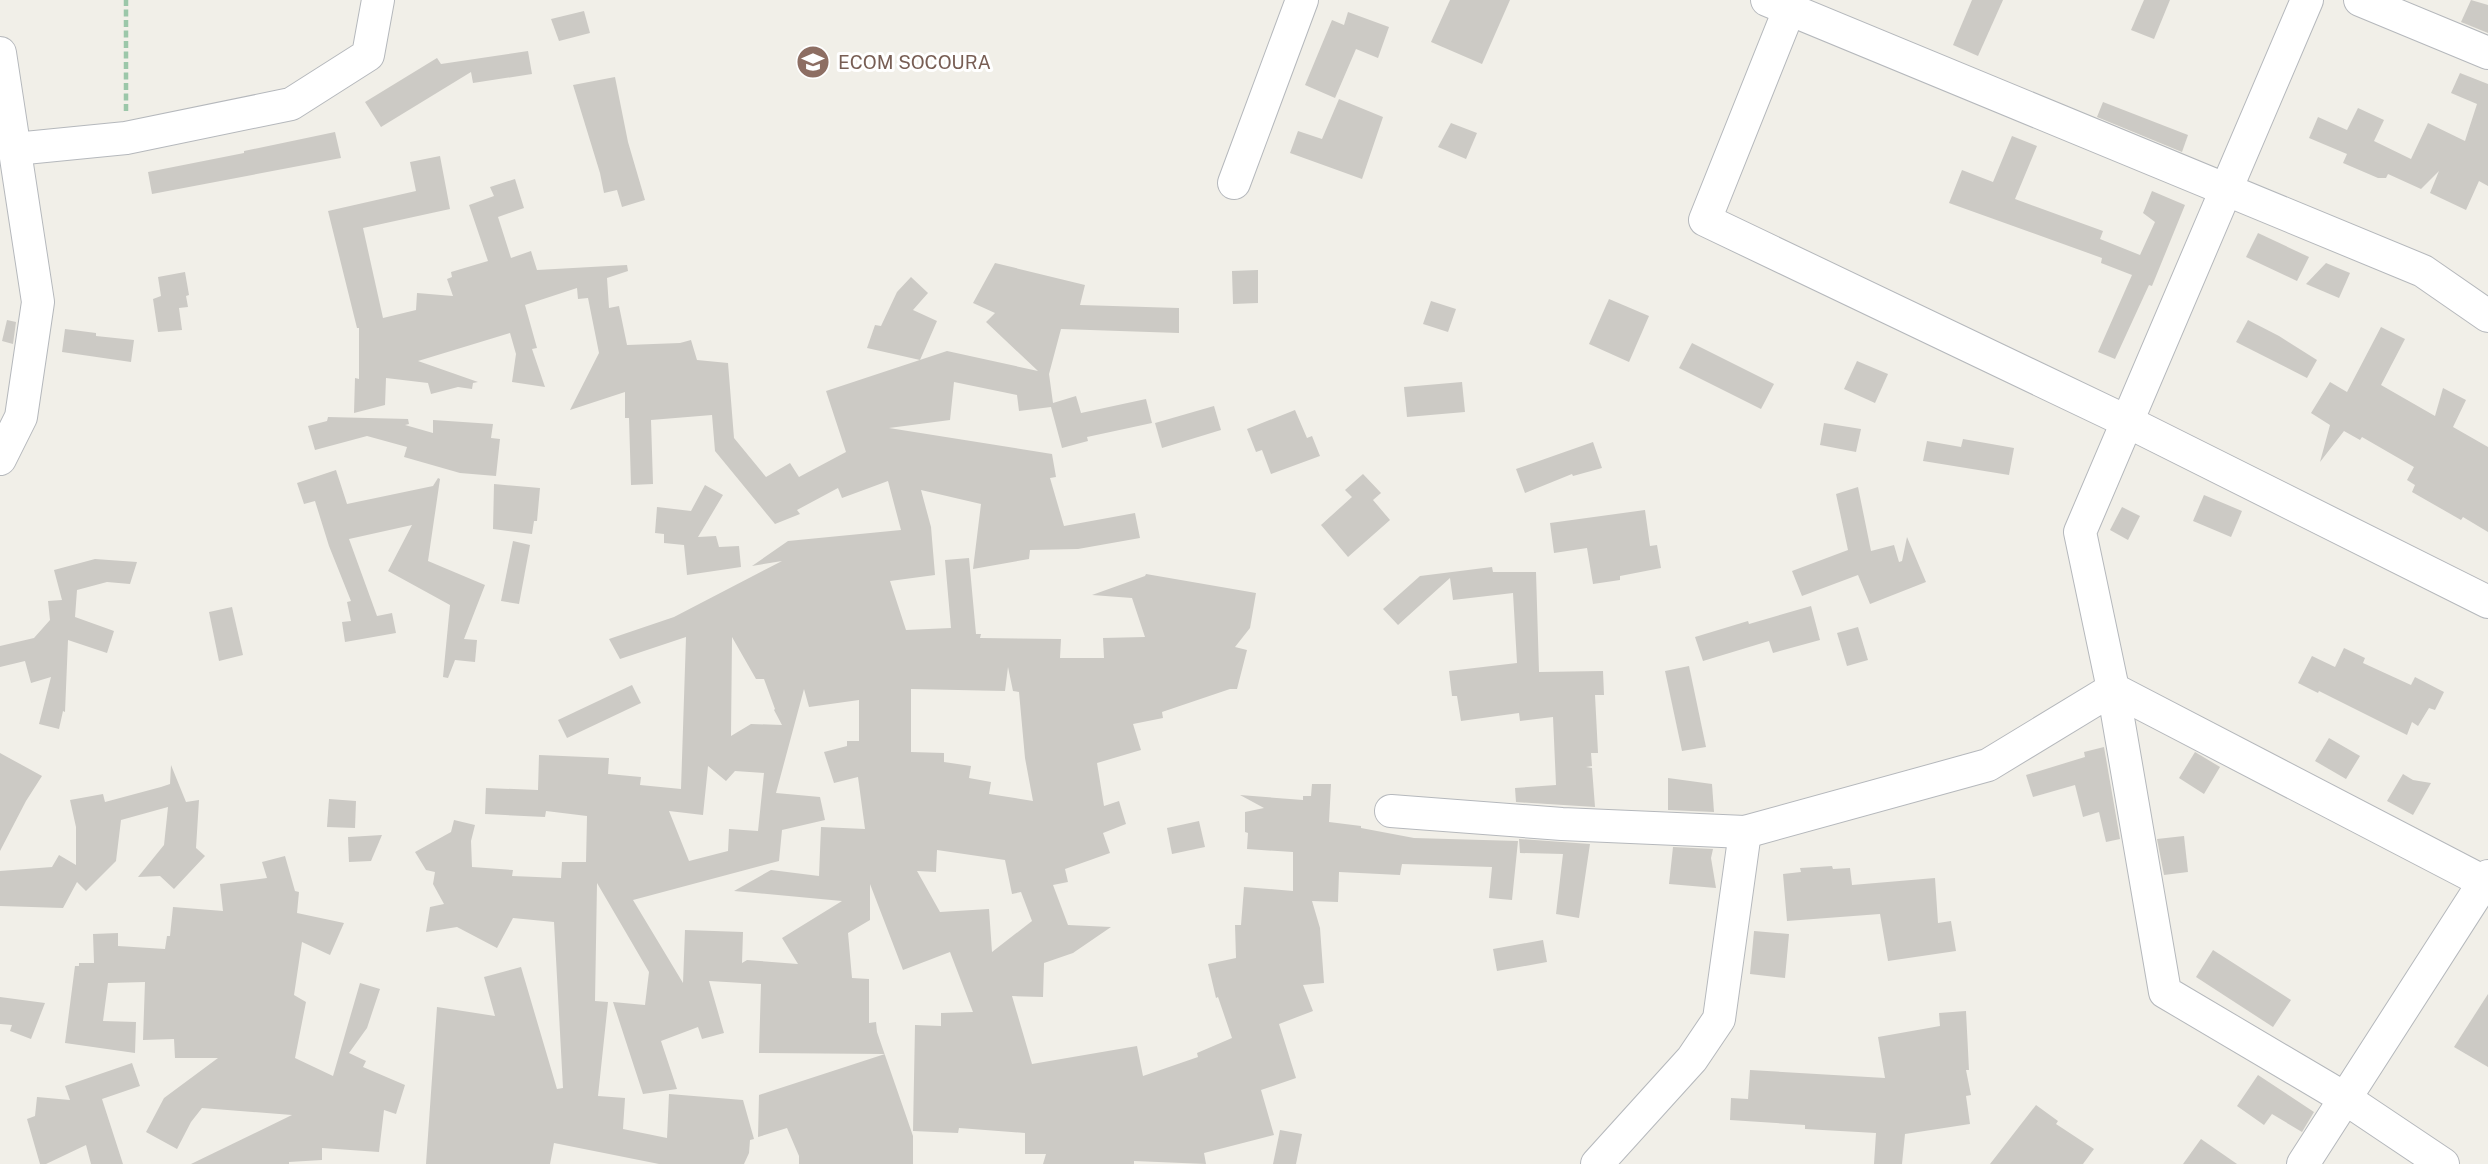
<svg xmlns="http://www.w3.org/2000/svg" width="2488" height="1164" font-family="'Public Sans',sans-serif">
  <style>
    .building { fill: #cccac5; fill-rule: evenodd }
    .lines { fill: none; stroke-linecap: round; stroke-linejoin: round }
    .minor-casing { stroke: #b5b8bc; stroke-width: 34 }
    .path { stroke: #9cc7a9; stroke-width: 4.5; stroke-dasharray: 7 3.5; stroke-linecap: butt }
    .minor { stroke: #fff; stroke-width: 32 }
    .labels { text-anchor: middle; dominant-baseline: central; stroke-width: 6; stroke-linejoin: round; paint-order: stroke }
    .education-label { font-size: 19px; fill: #785e54; stroke: #fff; text-anchor: start }
  </style>
  <rect width="100%" height="100%" fill="#f1efe8"/>
  <g class="building">
    <polygon points="1450,0 1510,0 1482,64 1431,42"/>
    <polygon points="1972,0 2003,0 1978,56 1953,45"/>
    <polygon points="2144,0 2170,0 2154,39 2131,30"/>
    <polygon points="2471,0 2488,5 2488,33 2461,22"/>
    <polygon points="584,11 590,33 559,41 551,19"/>
    <polygon points="1348,12 1389,27 1378,58 1356,49 1335,98 1305,85 1332,20 1344,25"/>
    <polygon points="528,51 532,74 473,83 471,72 381,127 365,102 437,58 441,64"/>
    <polygon points="2460,73 2488,84 2488,186 2479,181 2466,210 2430,193 2439,171 2421,189 2388,174 2386,178 2378,178 2343,163 2347,154 2309,138 2318,117 2347,130 2358,108 2384,120 2374,141 2411,159 2428,123 2465,141 2477,104 2451,93"/>
    <polygon points="615,77 628,142 645,200 622,207 617,190 604,193 600,173 573,85"/>
    <polygon points="1339,99 1383,117 1362,179 1290,153 1298,131 1322,139"/>
    <polygon points="2103,102 2188,135 2182,152 2097,117"/>
    <polygon points="1451,123 1477,133 1466,159 1438,147"/>
    <polygon points="335,132 341,158 152,194 148,172 244,153 244,151"/>
    <polygon points="2012,136 2037,146 2015,199 2103,231 2100,239 2140,255 2155,222 2143,213 2152,191 2185,205 2152,286 2149,285 2115,359 2098,352 2132,275 2101,263 2102,258 1949,203 1962,170 1993,182"/>
    <path d="M440,156L450,209L363,228L383,318L416,310L417,293L453,296L447,279L452,277L451,272L488,261L469,205L494,196L490,187L515,179L524,208L498,217L511,258L531,251L537,270L627,265L628,271L607,278L609,308L619,306L627,345L680,343L691,340L697,360L728,363L734,438L766,477L790,463L799,477L846,452L826,391L947,351L1038,371L986,322L995,313L973,303L995,263L1085,285L1080,305L1179,308V333L1061,329L1049,374L1053,403L1076,396L1081,413L1146,399L1152,423L1087,437L1088,441L1062,448L1051,407L1019,411L1017,395L954,382L950,420L889,428L1052,454L1056,477L1050,478L1064,526L1135,513L1140,538L1078,549L1030,550L1029,559L973,569L981,504L921,490L931,527L935,575L890,581L906,630L951,628L945,560L969,558L976,634H981L980,638L1061,639L1060,658H1104L1103,638L1145,637L1132,598L1092,595L1145,576L1146,574L1256,593L1250,628L1235,647L1247,650L1237,689H1230L1162,712L1163,718L1133,724L1141,750L1097,763L1104,806L1119,801L1126,824L1103,833L1110,853L1065,869L1068,882L1053,885L1068,925L1111,927L1073,953L1044,963L1043,997L1012,996L1032,1064L1137,1046L1143,1076L1198,1057L1197,1053L1232,1038L1218,997L1216,998L1208,964L1236,958L1235,925H1241L1244,887L1293,891V852L1247,849L1248,833L1245,832V812L1264,808L1240,795L1303,800V796H1311L1312,784H1331L1329,822L1361,826V828L1414,838L1518,841L1512,900L1489,898L1492,867L1402,864L1400,875L1339,872L1338,902L1312,901L1320,928L1324,983L1303,985L1313,1011L1279,1024L1296,1078L1261,1090L1274,1135L1204,1153L1206,1164L1134,1161V1164H1043L1046,1154H1025V1133L959,1128L958,1133L913,1131L915,1025L941,1026V1013L973,1012L950,952L903,970L870,884V920L848,933L852,978L869,979V1023L876,1022L877,1032L913,1136V1164H799V1156L787,1128L758,1137L759,1095L885,1054L759,1053L761,984L709,981L724,1033L702,1039L698,1027L661,1041L677,1089L643,1094L613,1002L645,1005L649,972L597,883L595,1001L608,1002L598,1096L625,1098L623,1129L667,1138L669,1094L743,1100L754,1139L750,1140L749,1153L744,1164H659L554,1143L550,1164H426L437,1007L495,1016L484,977L521,967L557,1089L563,1088L554,922L513,918L497,948L457,927L426,932L430,907L444,904L433,884L435,872L426,870L415,852L451,832L454,820L475,825L471,841L472,867L513,870L512,876L561,878L562,862H586L587,816L546,811L545,817L485,814L486,788L538,790L539,755L609,758L608,774L641,777L640,785L681,789L686,637L620,659L609,639L674,617L782,561L752,566L788,541L901,530L888,481L842,498L838,488L797,510L800,514L775,524L715,451L712,415L651,420L653,484L631,485L629,418H625V392L570,410L599,353L588,298L578,299L577,288L525,305L537,348L532,349L545,387L512,382L516,354L510,333L418,361L478,382L473,383L472,389L458,387L431,394L428,383L386,378L385,405L354,413L355,378L359,379V328H357L328,211L416,191L410,162ZM732,637L756,679H764L775,709L774,710L782,725L751,724L731,736ZM1008,667L1013,691L1019,692L1025,758L1033,801L989,794L991,782L969,778L971,766L944,762V753L911,752V689L1005,691ZM804,689L809,707L859,700V741H847V746L824,752L834,783L858,777L865,829L821,827L819,876L771,870L734,891L842,901L782,938L798,964L747,960L742,963L743,932L685,930L683,983L633,900L779,861L782,830L825,820L820,797L776,793ZM708,766L726,781L735,771L764,773L758,831L729,829L728,851L689,861L669,811L703,815ZM937,850L1005,860L1012,894L1021,892L1032,921L992,952L989,909L940,912L917,871L936,872Z"/>
    <polygon points="2258,233 2309,257 2297,281 2246,257"/>
    <polygon points="2326,263 2350,273 2339,298 2306,284"/>
    <polygon points="1258,270 1258,303 1233,304 1232,271"/>
    <polygon points="185,272 189,295 186,296 188,307 179,308 182,330 158,332 153,299 161,296 158,277"/>
    <polygon points="911,277 928,293 913,310 937,321 920,360 867,348 875,325 881,326 897,292"/>
    <polygon points="1609,299 1649,316 1629,362 1589,344"/>
    <polygon points="1431,301 1456,309 1448,332 1423,324"/>
    <polygon points="7,320 16,322 13,344 2,341"/>
    <polygon points="2248,320 2279,336 2317,360 2307,378 2236,342"/>
    <polygon points="2381,327 2405,339 2381,385 2435,416 2443,388 2466,400 2453,427 2488,447 2488,532 2463,517 2461,520 2412,492 2415,485 2407,480 2414,467 2362,437 2360,440 2344,431 2320,462 2330,425 2311,413 2330,382 2347,392"/>
    <polygon points="65,329 96,333 96,336 134,340 131,362 62,352"/>
    <polygon points="1692,343 1774,384 1761,409 1679,368"/>
    <polygon points="1857,361 1888,374 1875,403 1844,389"/>
    <polygon points="1462,382 1465,412 1407,417 1404,387"/>
    <polygon points="1214,406 1221,430 1162,448 1155,423"/>
    <polygon points="1295,410 1307,438 1312,436 1320,456 1271,474 1262,450 1256,452 1247,429"/>
    <polygon points="328,417 408,419 409,424 405,425 433,433 433,420 493,424 491,438 500,439 496,476 460,473 404,457 407,447 367,436 315,450 308,426 327,421"/>
    <polygon points="1824,423 1861,429 1856,452 1820,445"/>
    <polygon points="1963,439 2014,448 2009,475 1923,461 1927,441 1961,447"/>
    <polygon points="1593,442 1602,468 1573,476 1572,474 1525,493 1516,469"/>
    <polygon points="336,470 347,504 433,486 438,478 440,479 428,561 485,585 464,639 477,640 475,662 455,660 448,678 443,677 450,605 388,571 412,525 349,539 377,616 392,613 396,633 345,642 342,622 351,621 347,602 351,601 329,546 315,501 304,504 297,483"/>
    <polygon points="1363,474 1381,493 1373,500 1390,520 1348,557 1321,525 1352,497 1345,490"/>
    <polygon points="494,484 540,488 537,521 534,521 532,534 493,529"/>
    <polygon points="705,485 723,495 698,537 716,536 719,547 739,546 741,567 687,575 684,545 664,543 664,534 655,533 657,507 691,511"/>
    <polygon points="1858,487 1871,551 1894,545 1899,562 1902,561 1907,537 1926,582 1870,604 1858,575 1802,596 1792,571 1848,550 1836,494"/>
    <polygon points="2204,495 2242,511 2231,537 2193,521"/>
    <polygon points="2122,507 2140,516 2128,540 2110,530"/>
    <polygon points="1645,510 1650,546 1657,545 1661,568 1620,576 1620,580 1593,584 1587,548 1554,553 1550,523"/>
    <polygon points="513,541 530,545 519,604 501,601"/>
    <polygon points="95,559 137,562 130,584 107,582 77,590 75,617 114,631 107,653 68,640 65,712 63,711 59,729 39,724 51,677 31,683 25,661 0,667 0,646 34,638 50,620 48,601 62,600 54,570"/>
    <polygon points="1492,567 1493,572 1536,572 1539,672 1603,671 1604,695 1595,695 1598,753 1591,753 1592,766 1586,767 1592,768 1595,807 1516,802 1515,788 1556,785 1553,717 1520,721 1519,713 1461,721 1457,696 1452,696 1449,671 1517,663 1513,593 1453,600 1450,578 1398,625 1383,609 1420,576"/>
    <polygon points="1811,606 1820,640 1773,653 1769,641 1703,661 1695,637 1748,621 1749,624"/>
    <polygon points="232,607 243,655 219,661 209,612"/>
    <polygon points="1858,627 1868,660 1847,666 1837,633"/>
    <polygon points="2344,648 2365,658 2363,663 2411,685 2415,677 2444,692 2435,710 2429,708 2418,726 2412,722 2407,735 2319,691 2318,693 2298,683 2312,656 2335,667"/>
    <polygon points="1689,666 1706,747 1682,751 1665,671"/>
    <polygon points="632,685 641,703 567,738 558,720"/>
    <polygon points="2329,738 2360,756 2346,779 2315,761"/>
    <polygon points="2104,747 2120,839 2106,842 2099,812 2083,817 2075,785 2033,797 2026,775 2085,757 2084,752"/>
    <polygon points="2195,752 2220,767 2204,794 2179,778"/>
    <polygon points="0,753 42,776 26,801 0,851"/>
    <polygon points="171,765 186,802 199,800 196,848 205,856 174,889 160,876 138,877 164,845 168,807 121,820 116,861 86,891 77,882 63,908 0,906 0,871 52,867 59,855 76,865 76,827 70,800 103,794 105,802 161,787 170,784"/>
    <polygon points="2403,774 2413,780 2431,783 2413,815 2387,801"/>
    <polygon points="1668,778 1712,784 1714,812 1668,810"/>
    <polygon points="329,799 356,801 355,828 327,827"/>
    <polygon points="1199,821 1205,847 1172,854 1167,828"/>
    <polygon points="382,835 371,861 349,862 348,837"/>
    <polygon points="2184,836 2188,872 2164,875 2157,839"/>
    <polygon points="1519,839 1590,844 1579,918 1556,914 1563,854 1520,853"/>
    <polygon points="1673,847 1713,849 1711,858 1716,888 1669,884"/>
    <polygon points="285,856 295,891 299,892 297,913 344,923 330,955 302,942 294,995 306,1002 295,1058 333,1076 360,983 380,989 367,1028 349,1053 366,1061 363,1067 405,1085 396,1114 384,1110 379,1152 322,1148 322,1160 289,1162 289,1164 191,1164 292,1115 202,1108 191,1122 177,1149 146,1132 164,1098 218,1058 175,1058 174,1039 143,1040 145,982 108,983 103,1021 136,1022 135,1053 65,1043 75,966 79,966 79,963 94,963 93,934 118,933 118,946 165,949 167,936 170,936 173,907 223,911 220,884 267,878 262,862"/>
    <polygon points="1832,866 1833,869 1850,868 1852,885 1935,878 1938,923 1951,921 1956,951 1888,961 1880,914 1787,921 1783,874 1801,872 1800,868"/>
    <polygon points="1754,931 1789,934 1785,978 1750,974"/>
    <polygon points="1543,940 1547,962 1497,971 1493,949"/>
    <polygon points="2213,950 2291,1000 2273,1027 2196,977"/>
    <polygon points="2488,994 2488,1067 2454,1047"/>
    <polygon points="0,997 45,1003 31,1039 10,1031 12,1025 0,1024"/>
    <polygon points="1966,1011 1969,1070 1966,1070 1971,1095 1966,1096 1970,1124 1905,1134 1902,1164 1874,1164 1876,1133 1805,1129 1805,1125 1730,1120 1731,1098 1748,1099 1750,1070 1885,1078 1878,1037 1940,1026 1939,1013"/>
    <polygon points="132,1063 140,1086 102,1099 123,1164 91,1164 86,1145 46,1164 40,1164 27,1119 35,1116 37,1097 70,1100 65,1086"/>
    <polygon points="2258,1075 2314,1112 2302,1132 2272,1114 2264,1125 2237,1106"/>
    <polygon points="2036,1105 2058,1121 2056,1124 2094,1149 2083,1164 1990,1164"/>
    <polygon points="1280,1130 1302,1134 1296,1164 1273,1164"/>
    <polygon points="2201,1139 2237,1164 2183,1164"/>
  </g>
  <g class="lines">
    <defs>
      <g id="minor">
        <polyline points="1767,0 2423,271 2488,316"/>
        <polyline points="1793,0 1705,220 2128,422 2488,602"/>
        <polyline points="2307,0 2080,532 2113,689 2488,884"/>
        <polyline points="2360,0 2488,53"/>
        <polyline points="0,53 38,302 21,417 0,459"/>
        <polyline points="15,149 126,138 291,104 368,55 378,0"/>
        <polyline points="1234,183 1302,0"/>
        <polyline points="1391,811 1562,824 1745,832 1988,765 2113,689 2165,992 2346,1099 2443,1164"/>
        <polyline points="1597,1164 1692,1059 1719,1019 1745,832"/>
        <polyline points="2303,1164 2488,876"/>
      </g>
    </defs>
    <use href="#minor" class="minor-casing"/>
    <polyline class="path" points="126,111 126,0"/>
    <use href="#minor" class="minor"/>
  </g>
  <defs>
    <symbol id="school-disc" viewBox="-11 -11 22 22"><circle r="9.5" fill="#8d6e63" stroke="#fff"/><path d="M0-5L7-2L0 1L-7-2ZM-4 1L0 2.5L4 1V4Q0 6-4 4Z" fill="#fff"/></symbol>
  </defs>
  <g fill-rule="evenodd">
    <use href="#school-disc" x="794" y="43" width="38" height="38"/>
  </g>
  <g class="labels">
    <g class="education-label">
      <text x="838" y="62">ECOM SOCOURA</text>
    </g>
  </g>
</svg>
